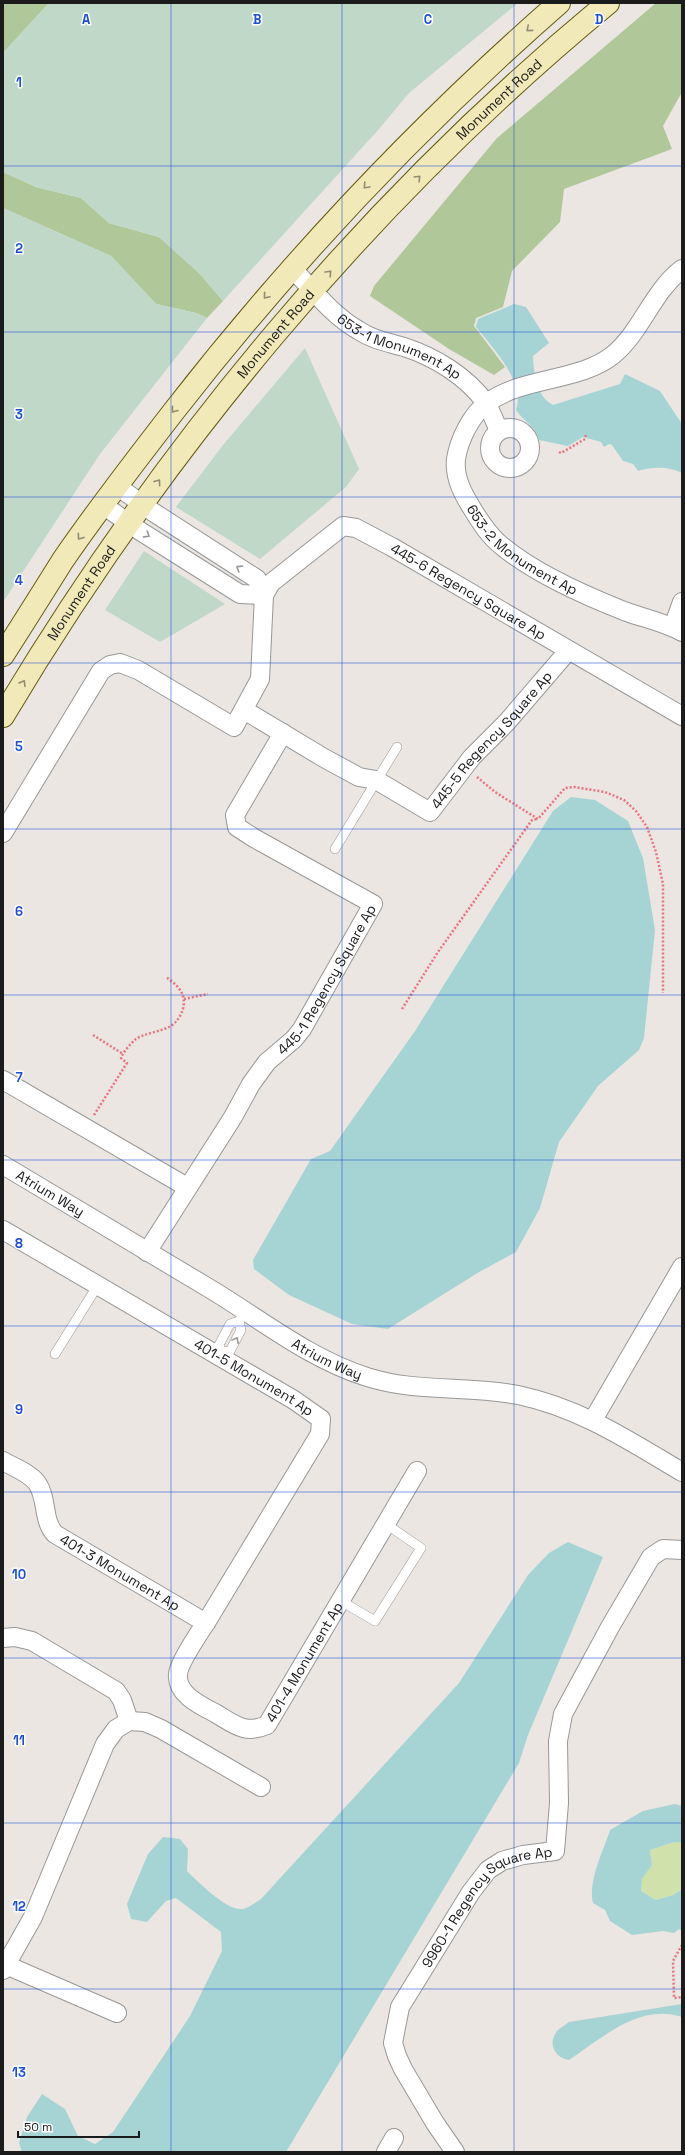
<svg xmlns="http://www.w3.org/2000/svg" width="685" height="2155" font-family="'Space Grotesk',sans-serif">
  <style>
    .grass { fill: #d1e1ab }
    .forest { fill: #b0c79a }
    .wetland { fill: #c0d8c8 }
    .water { fill: #a6d4d5 }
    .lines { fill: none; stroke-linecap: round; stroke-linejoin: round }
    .lane-casing { stroke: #989898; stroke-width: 10 }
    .street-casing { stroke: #989898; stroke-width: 20 }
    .secondary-casing { stroke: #645c0f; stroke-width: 24 }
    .path { stroke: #ea7380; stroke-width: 2.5; stroke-dasharray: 2 2; stroke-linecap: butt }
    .lane { stroke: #fff; stroke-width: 9 }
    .street { stroke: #fff; stroke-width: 18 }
    .secondary { stroke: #f2e9b9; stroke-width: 22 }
    .oneway { stroke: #918c72 }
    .oneway2 { stroke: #989898 }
    .grid { fill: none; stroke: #1d4ed8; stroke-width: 1; stroke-opacity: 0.55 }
    .labels { text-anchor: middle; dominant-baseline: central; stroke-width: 3; stroke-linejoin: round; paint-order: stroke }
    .street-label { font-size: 14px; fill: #1b1b1b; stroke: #fff }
    .grid-label { font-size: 13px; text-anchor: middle; font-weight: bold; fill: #1d4ed8; stroke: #fff; stroke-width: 3; stroke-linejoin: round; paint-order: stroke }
  </style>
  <rect width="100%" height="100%" fill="#ebe6e1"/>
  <polygon class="grass" points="674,1842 682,1843 682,1889 673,1895 656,1900 641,1891 642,1879 652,1865 650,1850"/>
  <g class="forest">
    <polygon points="3,3 49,3 3,53"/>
    <polygon points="656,3 682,3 682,92 663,126 672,149 564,189 560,222 512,271 503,307 476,318 474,326 505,367 494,375 449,349 370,296 374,286 497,138"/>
    <polygon points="3,172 36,187 81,198 109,223 159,237 199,273 223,301 207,318 196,313 156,304 111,256 3,208"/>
  </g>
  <g class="wetland">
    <polygon points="49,3 518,3 409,93 379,129 223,301 199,273 159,237 109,223 81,198 36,187 3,172 3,53"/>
    <polygon points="3,208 111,256 156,304 196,313 207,318 100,454 3,602"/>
    <polygon points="305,348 359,469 346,487 260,559 176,507 223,445"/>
    <polygon points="144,551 225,604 160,642 105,610"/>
  </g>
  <g class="water">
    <path d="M514,304L526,307L549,343L533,356C534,374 536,396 553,405L620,384L625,374L660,391L682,424V473C667,466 653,467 638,471L633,464L623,461L612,445L609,444L604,447L601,442L583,437L568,446L539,440C533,423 525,423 516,410C526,382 492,347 476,327L478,319Z"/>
    <polygon points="571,797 595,800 628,821 643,858 655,930 644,1038 639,1050 598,1086 559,1142 540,1208 516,1252 479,1272 388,1329 352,1324 289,1295 254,1269 253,1260 311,1159 330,1151 415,1031 553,811"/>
    <path d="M568,1542L603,1557L528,1735L519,1763L286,2152H22L19,2143L27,2117L42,2094L65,2109L78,2136L95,2144L113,2132L190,2016L222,1951L221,1932L176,1898L166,1901L147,1922L131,1919L127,1904L134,1887L148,1854L163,1837L180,1839L188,1849L187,1871C197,1881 227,1911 242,1909C247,1909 256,1902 261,1899L459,1683L528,1575L549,1553Z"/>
    <path d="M675,1804L682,1806V1843L674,1842L650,1850L652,1865L642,1879L641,1891L656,1900L673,1895L682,1889V1931L679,1929L674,1933L663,1931L632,1935L610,1921L605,1910L593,1903C588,1880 603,1852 610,1830L643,1811Z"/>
    <path d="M682,2004V2017C639,2003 602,2038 569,2060C554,2058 547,2042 558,2030C561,2027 566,2025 569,2022Z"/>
  </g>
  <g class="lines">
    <defs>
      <g id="lane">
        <polyline points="335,849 397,747"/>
        <polyline points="222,1352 219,1345 230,1324 239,1321 245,1311"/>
        <polyline points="222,1352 230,1351 241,1330 239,1321"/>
        <polyline points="55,1354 98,1285"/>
        <polyline points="341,1601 375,1621 421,1548 386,1524"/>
      </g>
      <g id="street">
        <path id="s1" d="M291,267C312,289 332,315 358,330C373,340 387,342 404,347C435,357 466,376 486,403C491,411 495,422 499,431"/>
        <path id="s2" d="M682,269C652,292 642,331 613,355C579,382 524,376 487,403C471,415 459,440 456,459C454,478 463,494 473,510C481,523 490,537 502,546C533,572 586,596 624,611C643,618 664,622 682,632"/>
        <circle cx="510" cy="448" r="20"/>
        <polyline points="117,486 153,512 257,579 264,595"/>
        <polyline points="103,505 140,531 240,594 264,595"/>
        <polyline points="673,627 682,602"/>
        <path id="s3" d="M244,710L324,758L359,777L376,780L430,812L472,757L507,722L568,651"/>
        <path id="s4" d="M3,833L101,671L110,665L120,663L138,670L234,727L260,679L264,595L271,583L343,526L356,528L392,547L682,716"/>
        <polyline points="3,1080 187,1187"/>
        <path id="s5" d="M3,1165C73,1207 143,1248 212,1290C263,1321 310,1359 367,1377C417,1393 468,1385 518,1395C580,1408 628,1440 682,1472"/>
        <path id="s6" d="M3,1230L294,1400L321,1419L320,1434C283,1495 247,1555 210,1616C203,1628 179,1661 178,1674C176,1694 200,1705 215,1713C234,1724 245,1735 267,1725L417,1471"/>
        <path id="s7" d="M147,1252L233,1117L251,1084L267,1062L294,1039L302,1029L373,904L254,838L237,827L235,815L283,733"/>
        <polyline points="593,1420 682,1267"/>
        <path id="s8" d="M3,1461C13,1467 30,1473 37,1483C48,1499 42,1520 55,1534L206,1623"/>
        <polyline points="3,1638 15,1637 32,1641 116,1691 122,1700 129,1721"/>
        <polyline points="129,1721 145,1722 161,1729 261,1787"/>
        <polyline points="6,1965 117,2013"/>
        <polyline points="3,1970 33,1917 105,1744 116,1729 129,1721"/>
        <polyline points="386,2152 394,2138"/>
        <path id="s9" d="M455,2152L435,2123L403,2069L397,2056L393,2043L400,2007L471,1892L488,1870L502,1861L523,1855L555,1851L559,1803L558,1741L563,1714L610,1627L651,1557L663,1549L682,1550"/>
      </g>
      <g id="secondary">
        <path d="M3,655C23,624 43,592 63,560C98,509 136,460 174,411C290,262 416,128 559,3"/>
        <path id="s10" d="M3,716C163,448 367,202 608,3"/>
      </g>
    </defs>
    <use href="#lane" class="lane-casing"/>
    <use href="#street" class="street-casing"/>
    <use href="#secondary" class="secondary-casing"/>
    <g class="path">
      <polyline points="530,446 541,448"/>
      <polyline points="559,452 561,453 585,439 586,434"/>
      <polyline points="477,777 495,792 538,819 565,788 574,787 605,792 624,800 636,811 647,827 656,852 663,884 663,993"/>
      <polyline points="184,999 208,994"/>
      <polyline points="402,1009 438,952 532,820 538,819"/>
      <polyline points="93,1035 123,1054"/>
      <path d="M94,1115L127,1063L121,1058C124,1051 130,1044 136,1039C145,1033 159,1032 169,1027C181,1021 189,1002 180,990C177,985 171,981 166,977"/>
      <polyline points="682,1945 673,1961 674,1998 682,1997"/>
    </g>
    <use href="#lane" class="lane"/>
    <use href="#street" class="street"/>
    <use href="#secondary" class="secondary"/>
  </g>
  <defs><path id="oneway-chevron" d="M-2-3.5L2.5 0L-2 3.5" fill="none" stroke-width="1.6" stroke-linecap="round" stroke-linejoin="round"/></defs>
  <g class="oneway">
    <use href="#oneway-chevron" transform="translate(529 29) rotate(139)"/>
    <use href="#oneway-chevron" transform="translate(418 178) rotate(-46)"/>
    <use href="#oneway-chevron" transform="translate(366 186) rotate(133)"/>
    <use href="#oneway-chevron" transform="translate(329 273) rotate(-47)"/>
    <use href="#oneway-chevron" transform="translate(266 296) rotate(130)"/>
    <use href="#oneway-chevron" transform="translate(174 410) rotate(128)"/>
    <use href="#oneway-chevron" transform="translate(158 482) rotate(-54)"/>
    <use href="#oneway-chevron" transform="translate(80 537) rotate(126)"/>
    <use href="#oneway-chevron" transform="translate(23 683) rotate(-59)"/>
  </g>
  <g class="oneway2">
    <use href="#oneway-chevron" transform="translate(147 535) rotate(32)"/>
    <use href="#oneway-chevron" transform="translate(239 568) rotate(-147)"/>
    <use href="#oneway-chevron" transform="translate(236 1340) rotate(-62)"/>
  </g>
  <path class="grid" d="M171,3V2152M342,3V2152M514,3V2152M3,166H682M3,332H682M3,497H682M3,663H682M3,829H682M3,995H682M3,1160H682M3,1326H682M3,1492H682M3,1658H682M3,1823H682M3,1989H682"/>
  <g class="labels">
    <g class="street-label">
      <text stroke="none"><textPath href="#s10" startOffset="794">Monument Road</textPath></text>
      <text stroke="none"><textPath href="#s10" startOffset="470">Monument Road</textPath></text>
      <text stroke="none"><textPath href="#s1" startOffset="137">653-1 Monument Ap</textPath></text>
      <text stroke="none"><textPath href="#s2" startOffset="431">653-2 Monument Ap</textPath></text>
      <text stroke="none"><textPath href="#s4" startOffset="728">445-6 Regency Square Ap</textPath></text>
      <text stroke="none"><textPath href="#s10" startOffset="146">Monument Road</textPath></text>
      <text stroke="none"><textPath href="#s3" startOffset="308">445-5 Regency Square Ap</textPath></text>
      <text stroke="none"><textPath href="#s7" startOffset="328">445-1 Regency Square Ap</textPath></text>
      <text stroke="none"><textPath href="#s5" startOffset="55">Atrium Way</textPath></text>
      <text stroke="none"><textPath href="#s5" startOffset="378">Atrium Way</textPath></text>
      <text stroke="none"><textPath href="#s6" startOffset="291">401-5 Monument Ap</textPath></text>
      <text stroke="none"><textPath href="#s8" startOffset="171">401-3 Monument Ap</textPath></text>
      <text stroke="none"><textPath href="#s6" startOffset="851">401-4 Monument Ap</textPath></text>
      <text stroke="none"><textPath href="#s9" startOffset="302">9960-1 Regency Square Ap</textPath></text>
    </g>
  </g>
  <g class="grid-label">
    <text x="86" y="24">A</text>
    <text x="257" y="24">B</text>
    <text x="428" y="24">C</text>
    <text x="599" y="24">D</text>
    <text x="19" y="87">1</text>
    <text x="19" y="253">2</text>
    <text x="19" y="419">3</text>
    <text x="19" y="585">4</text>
    <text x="19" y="751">5</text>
    <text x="19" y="916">6</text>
    <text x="19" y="1082">7</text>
    <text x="19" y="1248">8</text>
    <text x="19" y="1414">9</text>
    <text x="19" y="1579">10</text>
    <text x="19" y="1745">11</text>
    <text x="19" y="1911">12</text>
    <text x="19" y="2077">13</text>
  </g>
  <rect width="685" height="2155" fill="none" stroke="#1b1b1b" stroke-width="8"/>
  <path d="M18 2131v6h121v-6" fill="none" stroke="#1b1b1b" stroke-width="2"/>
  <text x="24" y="2131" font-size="12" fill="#1b1b1b" stroke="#ffffff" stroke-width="3" paint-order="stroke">50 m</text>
</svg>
